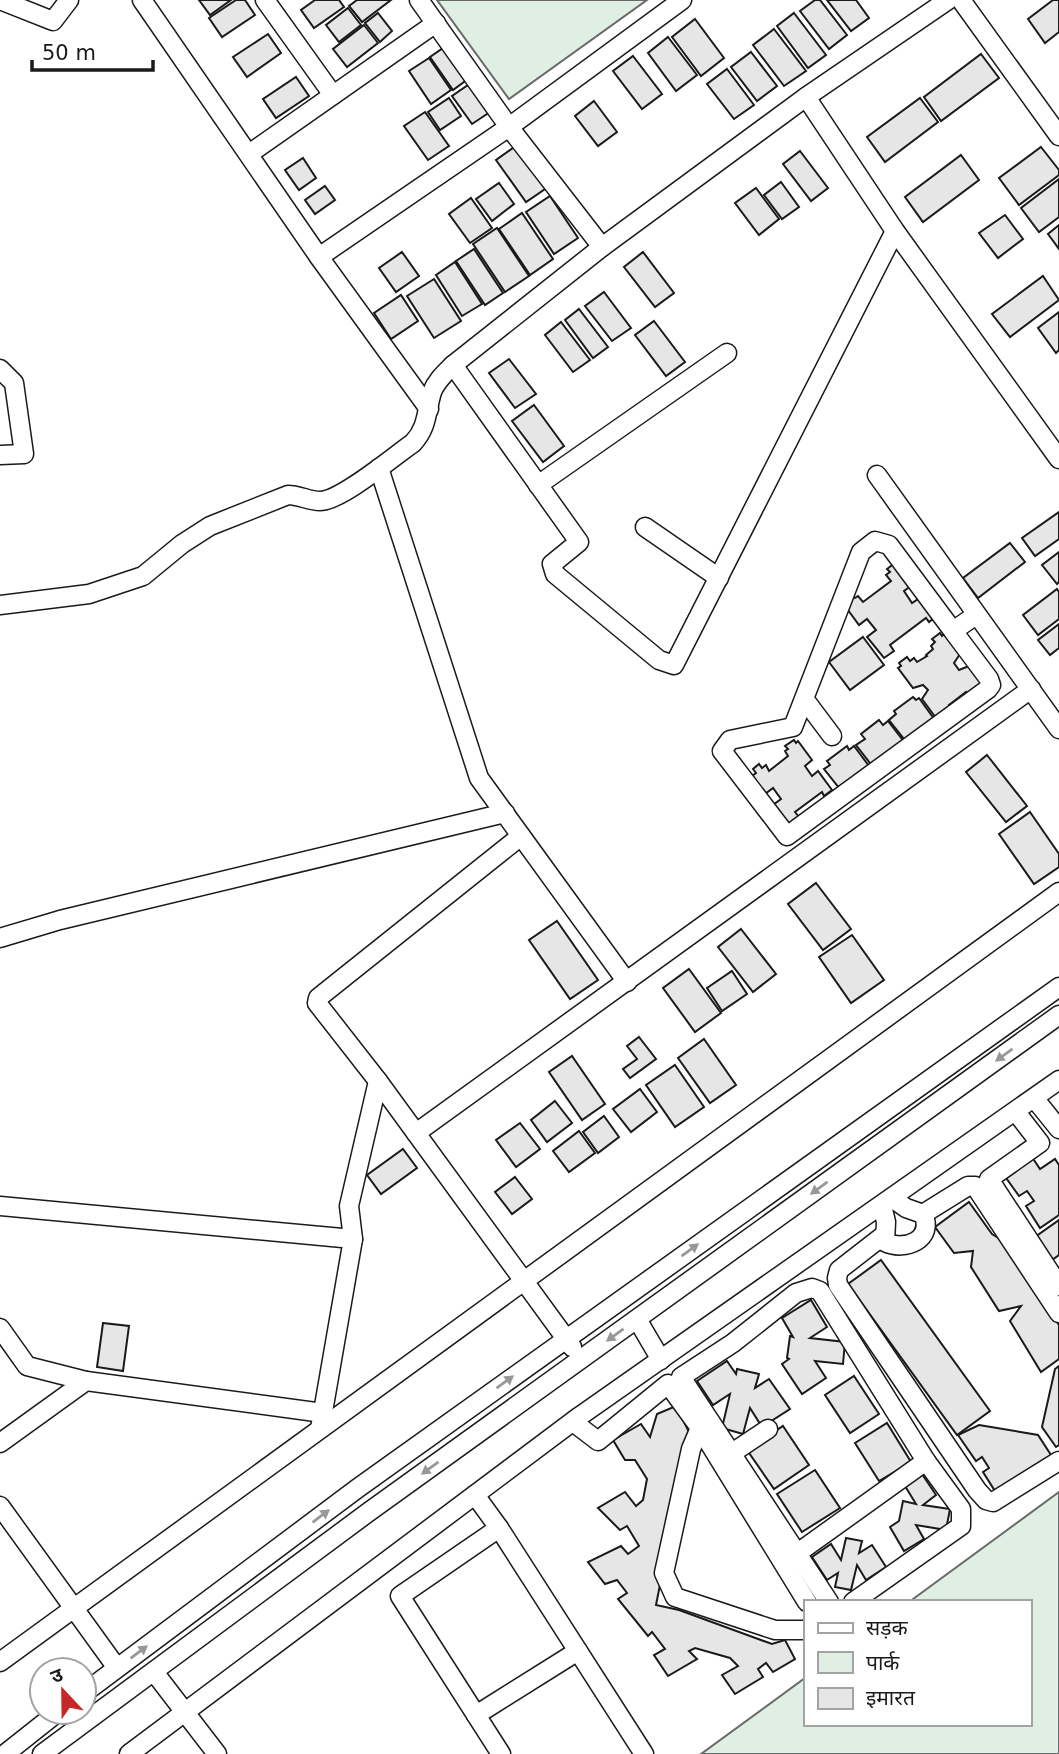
<svg xmlns="http://www.w3.org/2000/svg" width="1059" height="1754" font-family="'DejaVu Sans','Noto Sans Devanagari',sans-serif">
  <style>
    .green { fill: #e0efe3; stroke: #6a6a6a; stroke-width: 2 }
    .building { fill: #e6e6e6; stroke: #1a1a1a; stroke-width: 2 }
    .lines { fill: none; stroke-linecap: round; stroke-linejoin: round }
    .minor-casing { stroke: #1a1a1a; stroke-width: 21 }
    .minor { stroke: #fff; stroke-width: 18 }
    .oneway { fill: #989898 }
  </style>
  <rect width="100%" height="100%" fill="#fff"/>
  <g class="green">
    <polygon points="437,0 647,0 509,99"/>
    <polygon points="1059,1492 1059,1754 701,1754 805,1678 805,1724 1029,1724 1029,1602 909,1602"/>
  </g>
  <g class="building">
    <polygon points="199,0 231,0 210,15"/>
    <polygon points="236,0 245,0 255,15 222,37 209,18"/>
    <polygon points="315,0 339,0 344,7 314,28 301,10"/>
    <polygon points="357,0 391,0 362,22 349,6"/>
    <polygon points="815,0 820,0 847,35 829,49 800,11"/>
    <polygon points="827,0 856,0 869,18 851,31"/>
    <polygon points="1053,0 1059,0 1059,32 1045,43 1028,19"/>
    <polygon points="348,8 361,25 339,42 326,25"/>
    <polygon points="378,13 392,31 380,42 365,23"/>
    <polygon points="794,13 826,55 808,68 777,26"/>
    <polygon points="695,19 724,58 701,76 672,37"/>
    <polygon points="364,25 378,43 347,67 333,49"/>
    <polygon points="774,29 806,71 784,86 753,45"/>
    <polygon points="268,34 281,53 247,77 233,57"/>
    <polygon points="668,37 697,75 676,91 648,53"/>
    <polygon points="446,46 468,79 453,90 430,57"/>
    <polygon points="751,52 777,86 757,101 731,67"/>
    <polygon points="981,54 999,78 941,121 924,97"/>
    <polygon points="633,56 662,94 642,109 613,71"/>
    <polygon points="429,58 451,90 431,104 409,71"/>
    <polygon points="727,69 754,105 734,119 707,84"/>
    <polygon points="296,77 309,96 276,118 263,99"/>
    <polygon points="471,83 490,112 472,124 452,96"/>
    <polygon points="449,98 461,116 440,130 428,112"/>
    <polygon points="920,98 938,122 885,162 867,137"/>
    <polygon points="594,101 617,132 598,146 575,116"/>
    <polygon points="425,112 449,146 428,160 404,126"/>
    <polygon points="517,145 548,187 526,202 496,160"/>
    <polygon points="1041,147 1059,170 1059,175 1019,205 999,178"/>
    <polygon points="800,151 828,188 811,201 783,164"/>
    <polygon points="961,155 979,180 923,222 905,197"/>
    <polygon points="303,158 316,178 299,190 285,170"/>
    <polygon points="1059,179 1059,217 1039,232 1021,208"/>
    <polygon points="781,182 799,207 782,219 764,195"/>
    <polygon points="499,183 514,204 492,221 476,199"/>
    <polygon points="325,186 335,200 315,214 305,200"/>
    <polygon points="756,188 779,219 759,235 735,203"/>
    <polygon points="550,196 578,238 554,254 526,212"/>
    <polygon points="471,198 492,228 470,243 449,214"/>
    <polygon points="522,213 553,259 530,275 499,229"/>
    <polygon points="1005,215 1023,239 998,258 979,233"/>
    <polygon points="1059,225 1059,249 1048,234"/>
    <polygon points="497,228 529,276 505,292 473,244"/>
    <polygon points="474,249 503,293 485,305 456,261"/>
    <polygon points="402,252 419,276 396,292 379,268"/>
    <polygon points="643,252 674,293 655,307 624,267"/>
    <polygon points="455,262 482,304 462,316 436,275"/>
    <polygon points="1043,276 1059,300 1010,337 992,314"/>
    <polygon points="434,279 461,321 434,338 407,296"/>
    <polygon points="604,292 631,328 612,341 585,306"/>
    <polygon points="401,295 418,321 391,339 374,313"/>
    <polygon points="579,309 608,347 593,358 565,320"/>
    <polygon points="1059,312 1059,350 1056,353 1038,328"/>
    <polygon points="654,321 685,362 666,376 635,335"/>
    <polygon points="561,322 590,360 573,372 545,335"/>
    <polygon points="509,359 536,394 515,408 489,373"/>
    <polygon points="534,405 564,446 543,462 512,421"/>
    <polygon points="1059,512 1059,539 1035,556 1022,538"/>
    <polygon points="1010,543 1025,562 978,598 963,578"/>
    <polygon points="1059,552 1059,582 1057,584 1042,565"/>
    <polygon points="896,562 915,583 904,591 912,603 924,595 939,614 929,622 926,618 890,645 894,651 884,658 867,637 876,630 867,619 859,625 845,606 852,594 855,598 858,596 863,602 891,581 886,575 890,572 887,569"/>
    <polygon points="1057,589 1059,592 1059,619 1038,635 1023,615"/>
    <polygon points="1059,624 1059,648 1050,655 1038,640"/>
    <polygon points="940,633 942,636 945,633 960,654 954,663 959,670 969,666 985,687 968,695 966,692 949,705 951,708 939,722 922,699 928,690 923,685 913,688 898,668 901,666 899,663 907,657 910,661 914,658 917,662 927,656 926,655 933,649 931,646 935,642 932,639"/>
    <polygon points="863,637 884,665 850,690 829,662"/>
    <polygon points="913,697 916,700 919,698 937,723 908,744 889,720 896,714 894,711"/>
    <polygon points="879,720 883,725 888,721 905,743 873,767 856,745 865,739 861,734"/>
    <polygon points="794,740 796,743 798,741 812,760 805,766 812,776 818,771 832,790 824,796 822,792 795,812 799,817 788,825 773,805 781,799 773,788 765,794 752,776 756,773 753,769 759,764 762,768 766,765 769,771 788,756 785,751 788,749 785,746"/>
    <polygon points="847,746 849,750 854,746 869,766 840,789 824,769 830,765 827,761"/>
    <polygon points="987,755 1027,806 1006,822 966,772"/>
    <polygon points="1030,812 1059,854 1059,867 1034,884 999,834"/>
    <polygon points="816,883 851,929 823,950 788,904"/>
    <polygon points="557,921 598,980 570,999 529,940"/>
    <polygon points="741,929 776,974 753,992 718,947"/>
    <polygon points="852,935 884,980 851,1003 819,957"/>
    <polygon points="689,969 721,1013 695,1032 663,988"/>
    <polygon points="732,971 747,994 722,1011 707,988"/>
    <polygon points="639,1037 656,1059 630,1078 623,1069 637,1059 627,1046"/>
    <polygon points="704,1039 736,1085 710,1103 678,1058"/>
    <polygon points="572,1056 605,1104 582,1120 549,1072"/>
    <polygon points="675,1065 704,1107 675,1127 646,1085"/>
    <polygon points="640,1089 657,1112 631,1132 613,1109"/>
    <polygon points="555,1101 572,1123 547,1142 531,1120"/>
    <polygon points="604,1116 619,1137 598,1153 583,1132"/>
    <polygon points="520,1123 540,1149 516,1167 496,1140"/>
    <polygon points="579,1131 595,1153 569,1172 553,1151"/>
    <polygon points="403,1149 417,1168 381,1194 367,1175"/>
    <polygon points="1032,1157 1040,1169 1055,1159 1059,1165 1059,1215 1040,1228 1026,1206 1034,1201 1027,1191 1019,1196 1004,1175"/>
    <polygon points="515,1177 532,1199 512,1214 495,1192"/>
    <polygon points="969,1202 992,1234 1005,1242 1059,1325 1059,1359 1041,1372 1010,1321 1021,1306 999,1311 971,1267 973,1251 954,1253 935,1227"/>
    <polygon points="1059,1220 1059,1255 1052,1260 1035,1237"/>
    <polygon points="881,1260 990,1411 957,1435 848,1284"/>
    <polygon points="811,1300 827,1327 810,1338 845,1342 843,1364 815,1361 826,1378 802,1394 782,1364 789,1359 787,1358 790,1336 793,1337 782,1318"/>
    <polygon points="103,1323 129,1326 123,1371 97,1367"/>
    <polygon points="727,1361 736,1374 737,1369 759,1374 755,1388 769,1379 790,1409 762,1427 750,1408 743,1434 722,1428 730,1394 713,1405 697,1381"/>
    <polygon points="1059,1366 1059,1445 1056,1447 1042,1427 1055,1369"/>
    <polygon points="854,1376 879,1414 850,1433 825,1395"/>
    <polygon points="676,1406 690,1434 656,1605 679,1610 772,1644 785,1640 795,1659 773,1672 766,1663 758,1669 763,1677 735,1694 722,1675 738,1666 730,1658 695,1648 689,1651 697,1659 668,1676 654,1655 665,1649 652,1632 648,1636 618,1599 627,1593 617,1580 605,1584 588,1562 621,1546 628,1554 639,1546 627,1526 620,1530 598,1508 625,1492 636,1506 643,1500 647,1479 635,1460 625,1460 613,1440 641,1424 650,1437 657,1414"/>
    <polygon points="887,1423 911,1462 879,1481 855,1443"/>
    <polygon points="979,1425 1038,1435 1051,1455 995,1491 983,1472 989,1468 982,1457 976,1461 958,1435"/>
    <polygon points="783,1426 809,1465 774,1489 747,1450"/>
    <polygon points="815,1470 840,1508 802,1532 777,1494"/>
    <polygon points="922,1474 936,1495 923,1505 950,1509 946,1530 916,1525 924,1539 904,1551 890,1527 899,1521 903,1501 916,1504 905,1486"/>
    <polygon points="846,1538 862,1541 859,1553 872,1545 886,1567 866,1580 857,1565 851,1590 835,1587 838,1573 827,1580 812,1557 831,1544 841,1560"/>
  </g>
  <g class="lines">
    <defs>
      <g id="minor">
        <polyline points="0,0 53,21 69,0"/>
        <polyline points="142,0 319,257 429,409"/>
        <polyline points="265,0 333,95"/>
        <polyline points="419,0 509,127 602,247"/>
        <polyline points="961,0 1059,136"/>
        <polyline points="806,97 895,231 1059,459"/>
        <polyline points="249,154 436,23"/>
        <polyline points="319,257 509,127 682,0"/>
        <polyline points="453,365 579,542 552,564 555,574 659,660 674,665 895,231"/>
        <polyline points="0,369 14,383 24,454 0,455"/>
        <polyline points="379,468 479,778 627,982"/>
        <polyline points="877,475 1059,729"/>
        <polyline points="538,485 727,353"/>
        <polyline points="645,527 719,578"/>
        <path d="M0,605L89,594L143,576L182,544L210,526L288,495C299,495 309,501 320,501C341,501 394,456 413,443C428,427 426,411 432,392C436,381 445,373 453,365L602,247L806,97L948,0"/>
        <polyline points="953,631 889,545 875,541 861,552 793,727 730,740 722,751 787,836 988,689 991,685 989,679 953,631 976,615"/>
        <polyline points="805,700 832,736"/>
        <polyline points="521,836 318,998 317,1003 378,1081 572,1347"/>
        <polyline points="0,938 60,920 505,813"/>
        <polyline points="1034,1098 1059,1129"/>
        <polyline points="1016,1112 1040,1143 989,1179 1059,1286"/>
        <polyline points="416,1133 1031,689"/>
        <path d="M882,1205L886,1222L885,1242C905,1252 935,1239 923,1214L906,1208L892,1198"/>
        <polyline points="0,1206 353,1239 320,1429"/>
        <polyline points="923,1214 968,1186 975,1186 1059,1313"/>
        <polyline points="884,1235 839,1270 837,1278 838,1285 977,1490 986,1500 993,1502 1059,1461"/>
        <polyline points="353,1239 349,1206 378,1081"/>
        <polyline points="637,1319 661,1360"/>
        <polyline points="0,1328 27,1366 86,1381 0,1443"/>
        <polyline points="86,1381 323,1413"/>
        <polyline points="573,1422 598,1441 668,1384 700,1428 807,1602"/>
        <polyline points="700,1428 691,1449 664,1573 675,1597 775,1630 805,1630"/>
        <polyline points="732,1453 768,1429"/>
        <polyline points="475,1495 499,1528 644,1754"/>
        <polyline points="0,1506 117,1668"/>
        <polyline points="499,1528 400,1596 501,1754"/>
        <polyline points="799,1552 926,1461"/>
        <polyline points="829,1602 681,1377 733,1343 796,1293 812,1288 820,1291 926,1461 961,1509 961,1526 853,1602"/>
        <polyline points="0,1662 1059,892"/>
        <polyline points="154,1672 217,1754"/>
        <polyline points="84,1693 358,1488 1059,987"/>
        <polyline points="476,1715 578,1651"/>
        <polyline points="5,1754 58,1712"/>
        <polyline points="42,1754 370,1511 1059,1015"/>
        <polyline points="129,1754 580,1416 1059,1080"/>
      </g>
    </defs>
    <use href="#minor" class="minor-casing"/>
    <use href="#minor" class="minor"/>
  </g>
  <defs><path id="oneway-solid" d="M-6-.8H1V-3.2L6.5 0L1 3.2V.8H-6Z" transform="scale(1.75)"/></defs>
  <g class="oneway">
    <use href="#oneway-solid" transform="translate(1004 1055) rotate(144)"/>
    <use href="#oneway-solid" transform="translate(819 1188) rotate(144)"/>
    <use href="#oneway-solid" transform="translate(690 1250) rotate(-36)"/>
    <use href="#oneway-solid" transform="translate(615 1335) rotate(144)"/>
    <use href="#oneway-solid" transform="translate(505 1382) rotate(-36)"/>
    <use href="#oneway-solid" transform="translate(430 1468) rotate(144)"/>
    <use href="#oneway-solid" transform="translate(321 1516) rotate(-37)"/>
    <use href="#oneway-solid" transform="translate(139 1652) rotate(-37)"/>
  </g>
  <rect x="804" y="1600" width="228" height="126" fill="#ffffff" stroke="#a3a3a3" stroke-width="2"/>
  <rect x="818" y="1623" width="35" height="10" fill="#ffffff" stroke="#a3a3a3" stroke-width="2"/>
  <text x="866" y="1635" font-size="21" fill="#1a1a1a">सड़क</text>
  <rect x="818" y="1652" width="35" height="21" fill="#e0efe3" stroke="#a3a3a3" stroke-width="2"/>
  <text x="866" y="1670" font-size="21" fill="#1a1a1a">पार्क</text>
  <rect x="818" y="1688" width="35" height="21" fill="#e6e6e6" stroke="#a3a3a3" stroke-width="2"/>
  <text x="866" y="1705" font-size="21" fill="#1a1a1a">इमारत</text>
  <g transform="translate(63 1691) rotate(338)"><circle r="33" fill="#ffffff" stroke="#a3a3a3" stroke-width="2"/>
  <path d="M0-5L12 26L0 18L-12 26Z" fill="#c62828"/>
  <text y="-10" font-size="19" font-weight="bold" text-anchor="middle" fill="#1a1a1a">उ</text>
  </g>
  <path d="M32 60v10h121v-10" fill="none" stroke="#1a1a1a" stroke-width="3.5"/>
  <text x="42" y="60" font-size="21" fill="#1a1a1a" stroke="#ffffff" stroke-width="5" paint-order="stroke">50 m</text>
</svg>
